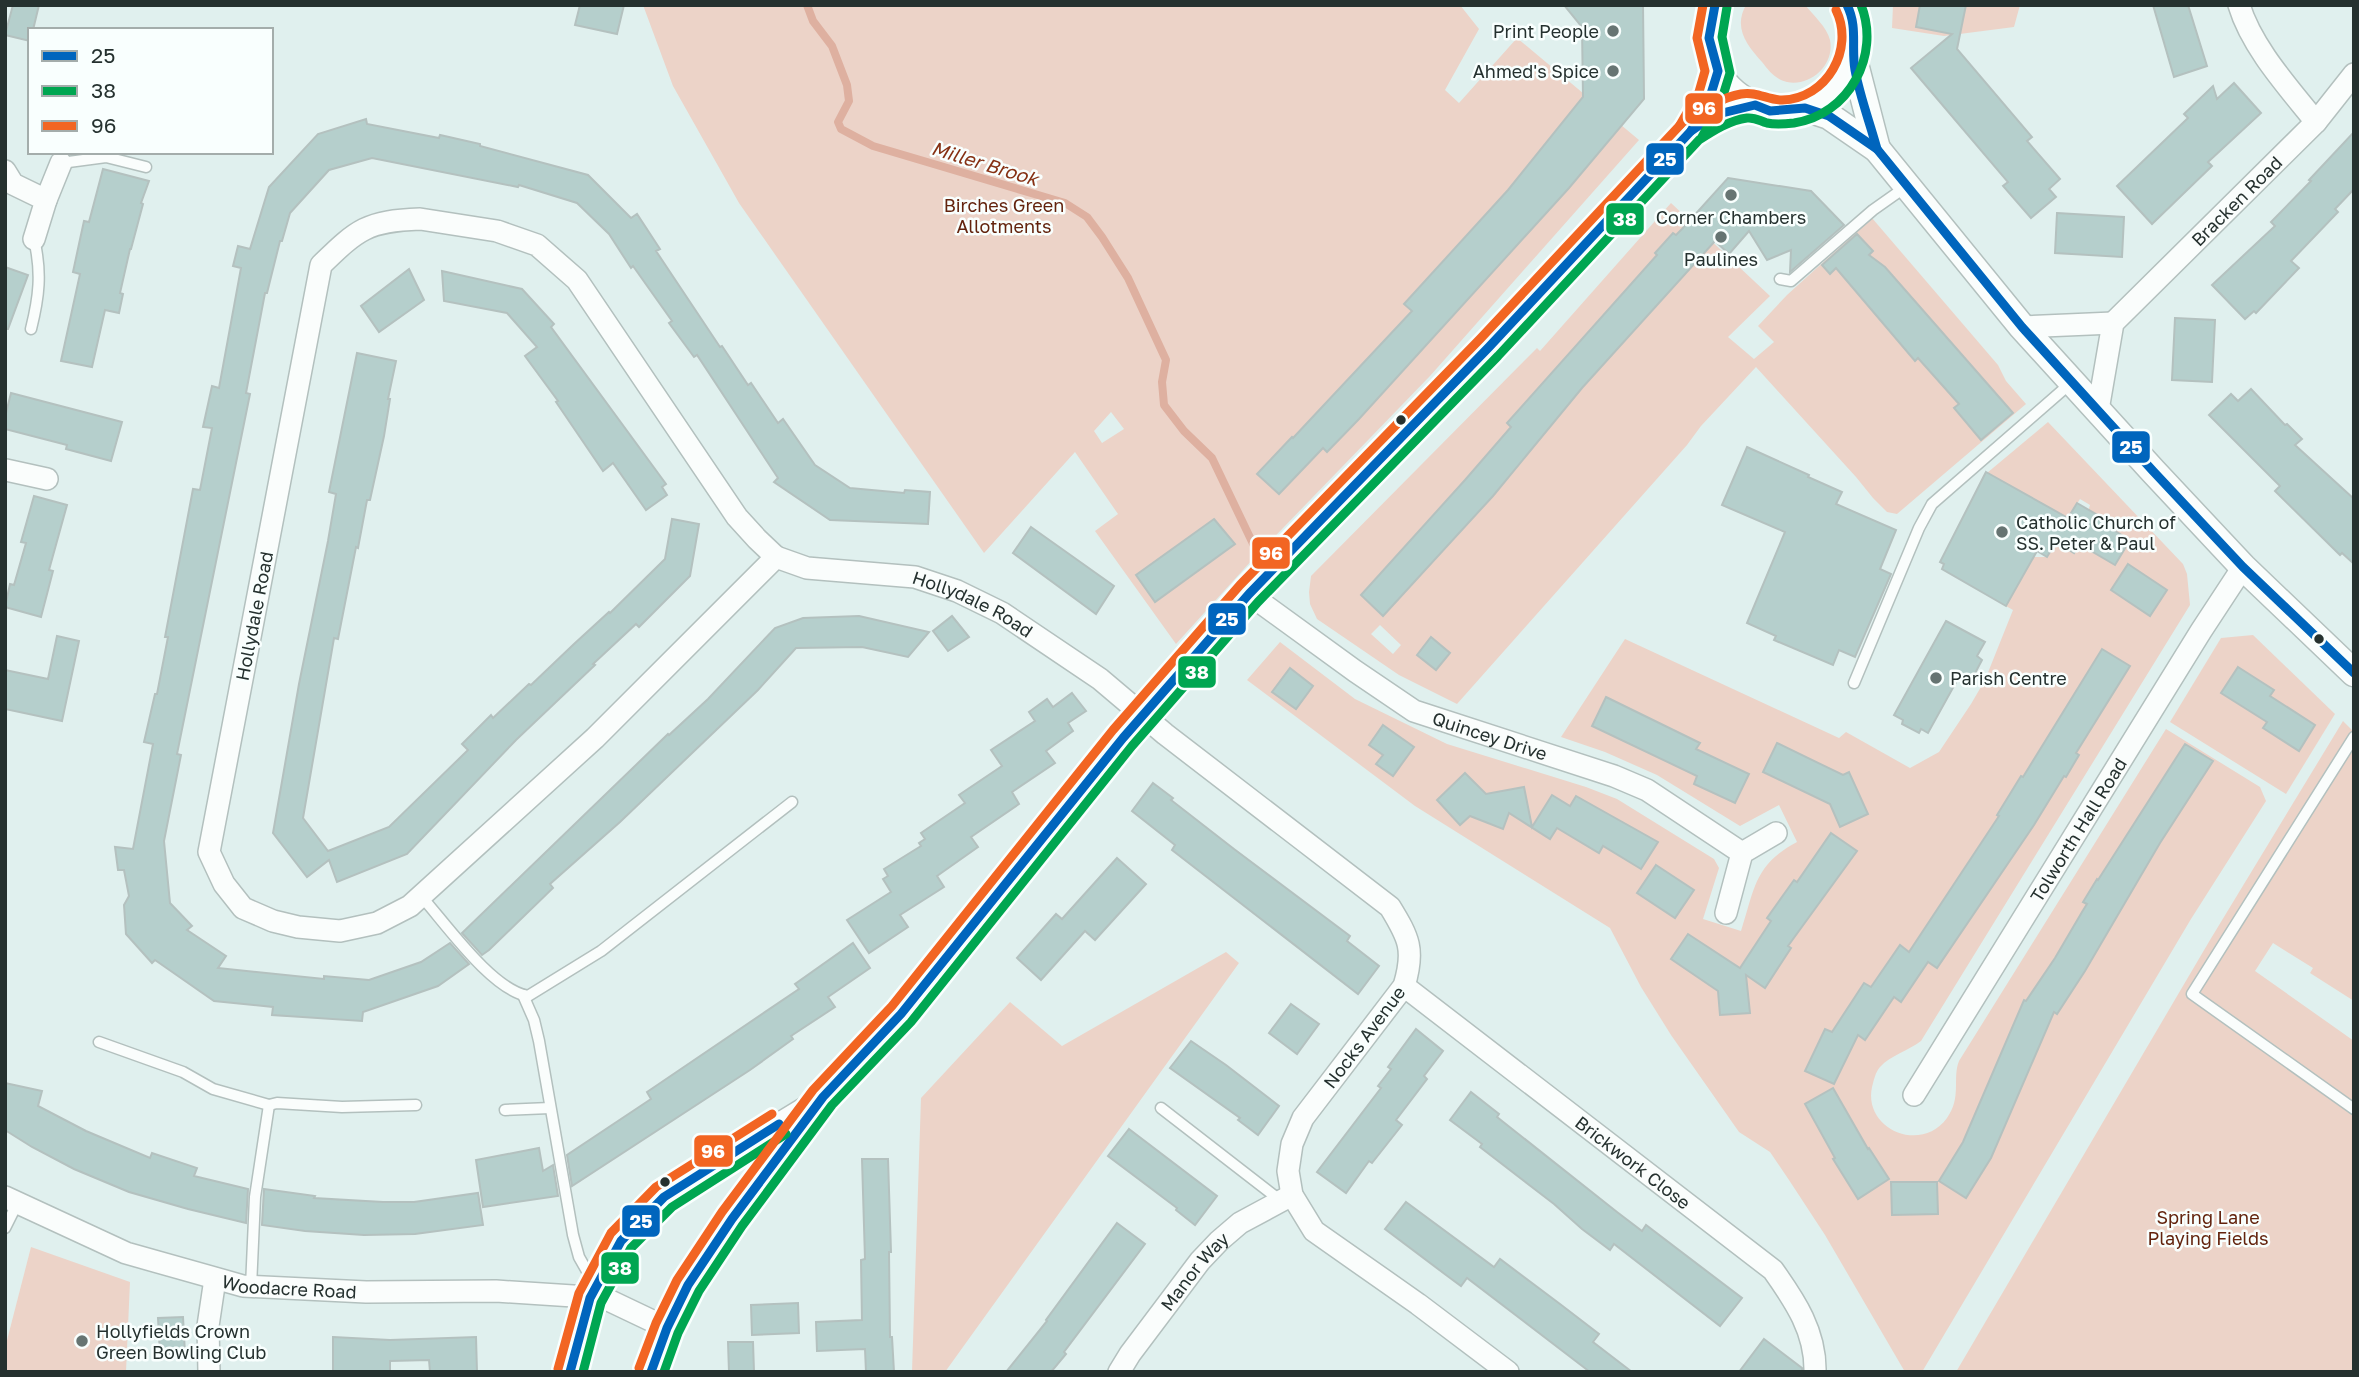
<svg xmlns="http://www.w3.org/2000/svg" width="2359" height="1377" font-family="'Golos Text',sans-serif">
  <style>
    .green { fill: #ecd3c8; fill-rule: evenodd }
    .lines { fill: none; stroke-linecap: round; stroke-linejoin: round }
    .stream { stroke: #deb0a0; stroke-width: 8 }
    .building { fill: #b5cfcc; stroke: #b4c1bf; stroke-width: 2 }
    .service-casing { stroke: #b3c0be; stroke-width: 13 }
    .minor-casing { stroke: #b3c0be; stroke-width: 24 }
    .tertiary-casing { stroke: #b3c0be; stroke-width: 29 }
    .service { stroke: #fafdfc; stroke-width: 10 }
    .minor { stroke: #fafdfc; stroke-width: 21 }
    .tertiary { stroke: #fafdfc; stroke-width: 26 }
    .bus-1-casing { stroke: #f9fffe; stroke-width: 14 }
    .bus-2-casing { stroke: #f9fffe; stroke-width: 14 }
    .bus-3-casing { stroke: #f9fffe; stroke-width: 14 }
    .bus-1 { stroke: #0065bd; stroke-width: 9 }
    .bus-2 { stroke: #00a651; stroke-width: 9 }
    .bus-3 { stroke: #f26522; stroke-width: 9 }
    .poi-dot { fill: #667472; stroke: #f9fffe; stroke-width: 2.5 }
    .bus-dot { fill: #25312f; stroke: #f9fffe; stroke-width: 2.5 }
    .labels { text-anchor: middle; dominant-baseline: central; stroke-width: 5; stroke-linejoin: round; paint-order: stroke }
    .poi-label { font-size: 18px; fill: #25312f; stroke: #f9fffe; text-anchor: start }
    .street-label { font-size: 18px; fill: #25312f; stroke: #f9fffe }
    .park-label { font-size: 18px; fill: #63230d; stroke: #f9fffe }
    .water-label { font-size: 19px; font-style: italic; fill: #863114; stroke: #f9fffe }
    .line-badge { stroke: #f9fffe; stroke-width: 2.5 }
    .badge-label { font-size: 19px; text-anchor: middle; font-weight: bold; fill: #fff }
  </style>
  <rect width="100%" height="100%" fill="#e0f0ee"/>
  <g class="green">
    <path d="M643,5H1460L1479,29L1445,90L1459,103L1517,38L1639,140L1430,376L1253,559L1176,644L1095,531L1118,514L1075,452L984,553L739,203L673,86ZM1111,412L1124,429L1102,443L1094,431Z"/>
    <path d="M1746,5H1805C1813,15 1827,27 1830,40C1835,65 1810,87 1787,82C1775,79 1769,71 1762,62C1747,45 1733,28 1746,5Z"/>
    <polygon points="1893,5 2020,5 2014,27 1944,36 1892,28"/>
    <path d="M1671,203L1770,296L1728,337L1754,359L1774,342L1758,326L1787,295L1872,218L1998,365L2006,381L2026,404L1897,514L1887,512L1873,498L1856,477L1756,367L1701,426L1687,445L1457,704L1399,675L1317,619L1310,604L1309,592L1311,576L1537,348L1540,351ZM1380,625L1401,645L1393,654L1371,634Z"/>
    <path d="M2048,422L2183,564L2187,574L2190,605L1921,1041C1908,1051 1891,1055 1880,1067C1875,1073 1874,1080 1872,1087C1863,1129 1921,1154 1947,1118C1962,1097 1952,1078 1959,1061L2166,729L2260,787L2266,801L2191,919L1922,1372H1905L1825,1235L1789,1180L1770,1152L1739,1132L1671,1035L1641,987L1610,928L1415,806L1247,680L1280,642L1355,699L1447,744L1586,787L1617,799L1714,859L1719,868L1703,919L1741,931C1755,888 1754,865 1797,842L1779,805L1740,826L1657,775L1605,752L1561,737L1625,639L1839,738L1846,732L1910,768L1939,752L1971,704L1985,680L2013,610L2006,606L2034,557H2047L2056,542L2074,552L2079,544L2090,505L2080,499L2068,518L1987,473Z"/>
    <polygon points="2253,635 2335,714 2286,794 2170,722 2221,638"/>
    <polygon points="2343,721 2354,732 2354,1001 2310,973 2313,968 2273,943 2255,971 2354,1041 2354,1372 1956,1372 2210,940"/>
    <polygon points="1226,952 1239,963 945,1372 912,1372 921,1098 1010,1002 1062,1046"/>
    <polygon points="31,1247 130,1282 126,1372 5,1372 5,1348"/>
  </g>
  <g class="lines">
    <polyline class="stream" points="807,5 813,21 832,46 847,85 849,101 838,122 841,129 873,146 1065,203 1087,217 1102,237 1128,278 1166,360 1162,382 1164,405 1184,431 1212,458 1256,550"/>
  </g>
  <g class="building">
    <polygon points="13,5 39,5 33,30 30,30 30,41 5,35"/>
    <polygon points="580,5 624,5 617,34 575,25"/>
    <polygon points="1564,5 1643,5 1644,99 1569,188 1359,419 1327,452 1323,448 1279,494 1257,474 1292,437 1293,438 1412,311 1404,304 1508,190 1583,97 1582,27"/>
    <polygon points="1920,5 1966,5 1957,49 2032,137 2027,141 2060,179 2049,189 2056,197 2031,218 2003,186 2008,182 1911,68 1952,34 1916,27"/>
    <polygon points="2153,5 2188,5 2207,66 2174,77"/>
    <polygon points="2234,83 2261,113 2208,162 2212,166 2152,224 2117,186 2188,118 2184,114 2213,86 2217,99"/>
    <polygon points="366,119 367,124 439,138 440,135 480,144 480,146 588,175 631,218 637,214 660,249 656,251 720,347 722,346 748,385 751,383 778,423 783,419 815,465 850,488 904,493 905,490 930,492 928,524 830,520 774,482 778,478 697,355 694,357 669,323 672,321 633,266 631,268 609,234 577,203 519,185 518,187 372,158 329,170 290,213 282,241 280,241 267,293 265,293 246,393 250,394 177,754 181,755 164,841 170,903 192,926 187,930 226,956 218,968 324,979 324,976 369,980 421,962 450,943 469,964 438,986 363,1012 362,1021 272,1015 273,1007 214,1001 155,960 152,963 126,934 124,905 129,896 124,870 118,870 115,847 133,849 153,744 144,742 155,694 157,694 168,637 165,637 193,489 200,490 212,428 203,427 212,386 219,388 241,268 233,266 238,246 250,249 269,187 318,134"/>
    <polygon points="2354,132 2354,189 2335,209 2338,212 2291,261 2299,268 2256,313 2254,311 2245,319 2212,285 2275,226 2271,222 2311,181 2309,180"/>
    <polygon points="103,169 149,181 141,203 143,204 131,249 130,249 120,293 123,294 119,313 105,310 92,367 61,361 80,274 73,272 79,244 84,221 89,222"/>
    <polygon points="1728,178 1811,191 1844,225 1790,272 1791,250 1767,260 1749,231 1729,254 1715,241 1582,388 1493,496 1383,616 1361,595 1465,480 1511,427 1507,423 1657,255 1655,253 1673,233 1676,235 1682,229"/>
    <polygon points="2057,213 2124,217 2122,257 2055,253"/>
    <polygon points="1857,234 1873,251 1869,255 1885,267 2013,413 1981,440 1954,408 1959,404 1918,358 1915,361 1836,268 1830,274 1822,265"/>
    <polygon points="5,267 28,275 8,329 5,329"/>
    <polygon points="409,269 424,300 379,332 361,306"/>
    <polygon points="442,271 522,289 554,324 551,327 666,484 662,487 667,495 646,510 613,463 603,471 556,402 558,401 525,356 537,347 507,313 444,301"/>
    <polygon points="2175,318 2215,320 2212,382 2172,380"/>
    <polygon points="357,353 396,361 388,399 390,399 384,436 370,500 367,500 358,548 356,547 338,639 334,638 303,818 328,851 389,827 468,750 462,744 491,715 493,718 529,684 531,685 574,644 609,612 610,613 665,559 672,519 699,524 690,576 639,627 636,624 593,664 595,665 516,740 407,854 337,882 329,860 307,877 273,833 299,684 328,541 336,494 329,492"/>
    <polygon points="2251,389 2285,425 2287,424 2302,439 2295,445 2354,499 2354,564 2342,553 2340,555 2275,491 2280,486 2209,415 2231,394 2238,401"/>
    <polygon points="11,393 122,422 111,461 66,449 67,445 5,429 5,417"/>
    <polygon points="1747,447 1809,475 1808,477 1842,492 1836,504 1896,530 1880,569 1891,574 1855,657 1839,650 1833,665 1774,640 1776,636 1747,623 1785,532 1722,505"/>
    <polygon points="1986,472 2068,518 2077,503 2118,527 2115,531 2130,540 2115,565 2079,544 2074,553 2056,542 2047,557 2037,551 2006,606 1942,569 1944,564 1940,562"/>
    <polygon points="34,496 67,505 49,570 53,571 41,617 5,607 10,584 14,585 26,543 21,542"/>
    <polygon points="1214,519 1235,544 1155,602 1136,575"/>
    <polygon points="1031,527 1114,586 1096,614 1013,553"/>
    <polygon points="2128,564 2167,590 2150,616 2111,590"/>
    <polygon points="859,616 929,632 908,657 862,647 796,648 758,690 620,822 550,884 553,888 489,950 482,955 462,933 668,734 669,735 708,699 775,628 803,618"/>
    <polygon points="952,616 969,637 948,651 933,631"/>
    <polygon points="1946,621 1985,642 1977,656 1982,660 1971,681 1960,675 1928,733 1921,729 1919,733 1902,724 1903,720 1894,715"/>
    <polygon points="57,636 79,641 62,721 5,709 5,670 48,679"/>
    <polygon points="1431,637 1450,653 1436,670 1417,655"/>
    <polygon points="2102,649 2130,666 2076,753 2079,755 2066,777 2064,776 2034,825 1937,968 1928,962 1901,1002 1894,997 1865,1040 1858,1035 1834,1084 1805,1071 1825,1029 1832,1032 1864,983 1871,987 1900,945 1909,952 1999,816 1997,815 2021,776 2023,777"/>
    <polygon points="2238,667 2274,690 2270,696 2315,725 2299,751 2263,728 2267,722 2221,693"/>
    <polygon points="1290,668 1313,686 1296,709 1272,692"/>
    <polygon points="1072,693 1086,711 1068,723 1073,731 1046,751 1055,763 1012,792 1019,804 971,837 978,847 937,876 944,887 900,915 908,927 869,953 847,920 891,892 883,879 888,876 884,869 921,846 919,843 925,839 921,833 965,803 959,795 1002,766 991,750 1035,721 1029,712 1047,699 1053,707"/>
    <polygon points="1606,697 1700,743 1696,749 1749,774 1735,803 1694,784 1697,776 1592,726"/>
    <polygon points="1383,725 1414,747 1393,776 1376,764 1383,755 1369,745"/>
    <polygon points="1777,743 1843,775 1849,772 1868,814 1840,827 1830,804 1763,772"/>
    <polygon points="2185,744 2213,761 2160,843 2085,971 2057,1014 2054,1012 1991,1158 1966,1198 1939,1181 1963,1142 2024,1000 2026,1001 2055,958 2082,912 2087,904 2083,902 2097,879 2098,880"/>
    <polygon points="1465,773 1486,794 1524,787 1532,827 1552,795 1570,806 1576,796 1658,842 1641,869 1603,846 1599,853 1557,828 1550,839 1509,813 1503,829 1470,816 1460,825 1437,800"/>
    <polygon points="1153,783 1173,798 1171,800 1234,849 1350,936 1347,941 1379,966 1358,994 1172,850 1175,845 1132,811"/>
    <polygon points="1831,833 1857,851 1788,946 1791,948 1765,988 1746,975 1750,1013 1720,1015 1718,991 1671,959 1688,934 1740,968 1771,921 1767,918 1794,880 1797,882"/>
    <polygon points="1117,858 1146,884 1095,940 1085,931 1041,980 1017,958 1056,914 1062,919"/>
    <polygon points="1656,865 1694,890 1675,918 1637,893"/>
    <polygon points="853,943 870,968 828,997 835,1007 791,1036 793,1039 750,1070 572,1186 567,1155 651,1099 647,1092 799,989 795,984"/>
    <polygon points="1291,1004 1319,1024 1297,1054 1269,1033"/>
    <polygon points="1416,1029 1443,1051 1424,1076 1427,1079 1396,1120 1402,1125 1372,1163 1369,1161 1346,1193 1317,1172 1381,1088 1378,1086 1391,1069 1388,1067"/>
    <polygon points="1191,1041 1226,1065 1279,1106 1258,1135 1238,1120 1240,1118 1170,1068"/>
    <polygon points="5,1083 42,1091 38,1106 86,1131 150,1158 152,1153 197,1168 194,1176 248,1189 246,1223 188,1209 129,1192 74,1169 32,1147 5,1130"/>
    <polygon points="1833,1088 1868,1149 1869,1148 1889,1179 1858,1199 1833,1159 1835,1158 1805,1104"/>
    <polygon points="1471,1092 1499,1114 1497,1117 1617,1212 1642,1231 1646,1225 1742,1298 1720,1326 1614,1244 1610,1250 1582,1229 1554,1204 1480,1147 1482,1144 1450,1120"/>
    <polygon points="1129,1129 1217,1196 1195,1225 1176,1210 1177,1208 1108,1156"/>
    <polygon points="539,1148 543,1171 553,1165 558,1196 483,1207 476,1160"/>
    <polygon points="862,1159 888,1159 891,1252 889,1252 890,1337 892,1337 894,1372 866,1372 865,1349 817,1351 816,1322 862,1320 861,1260 865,1259"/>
    <polygon points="1891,1182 1937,1182 1938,1214 1892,1215"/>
    <polygon points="264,1189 315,1196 314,1198 383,1202 414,1202 478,1193 483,1225 415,1234 364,1235 305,1231 262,1225"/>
    <polygon points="1406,1202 1494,1267 1500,1259 1560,1304 1599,1334 1593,1342 1632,1372 1590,1372 1467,1278 1461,1286 1446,1275 1385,1229"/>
    <polygon points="1117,1223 1145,1244 1064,1352 1066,1354 1051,1372 1006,1372 1047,1321 1046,1320"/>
    <polygon points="798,1303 799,1333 752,1335 751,1305"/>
    <polygon points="183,1317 185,1353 160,1354 158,1318"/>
    <polygon points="333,1337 390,1340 476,1337 477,1372 430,1372 429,1360 390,1361 390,1372 333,1372"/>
    <polygon points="1764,1339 1802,1368 1802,1372 1739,1372"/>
    <polygon points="728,1342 753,1342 754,1372 729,1372"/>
  </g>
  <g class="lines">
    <defs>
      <g id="service">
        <polyline points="61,163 106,157 146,167"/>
        <polyline points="1780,279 1791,281 1873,210 1907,186"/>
        <path d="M31,329C39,297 42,273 34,239"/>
        <polyline points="1854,683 1919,528 1932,504 2072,382"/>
        <polyline points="2354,737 2192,994 2354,1109"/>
        <path d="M421,896C446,924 492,990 528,996L601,951L792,802"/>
        <polyline points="523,995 534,1020 539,1041 573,1235 579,1257 596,1287"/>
        <polyline points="99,1042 183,1072 213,1089 269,1105 277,1103 342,1107 416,1105"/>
        <polyline points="1161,1108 1281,1201"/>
        <polyline points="505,1110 550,1108"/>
        <polyline points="5,1228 17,1204"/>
        <polyline points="251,1287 255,1197 269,1105"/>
      </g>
      <g id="minor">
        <path d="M2239,5C2252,48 2289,88 2316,122"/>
        <polyline points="1694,126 1710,97 1718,71"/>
        <polyline points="5,171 13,184 46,200 34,239"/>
        <polyline points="46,200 61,163"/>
        <path d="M420,219L497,231L537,245L577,280L737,517L757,539L776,557L595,738L410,906L377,923L340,931L298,927L273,921L243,908L224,884L209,852L321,265C358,229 367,221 420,219Z"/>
        <polyline points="2022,327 2113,323"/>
        <path id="s1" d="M2098,410L2113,323L2316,122L2354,74"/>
        <polyline points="6,470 47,479"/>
        <path id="s2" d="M776,557L807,568L915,577L957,591L1002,613L1100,679L1165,734L1390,907C1409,938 1415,950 1404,986L1303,1118L1292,1144L1288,1171L1292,1195L1314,1231L1418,1304L1508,1372"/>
        <path id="s3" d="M1249,594L1355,671L1414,711L1614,776L1647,790L1742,853"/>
        <polyline points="1726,913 1742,853 1776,833"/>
        <path id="s4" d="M1404,986L1773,1270C1795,1301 1816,1332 1815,1372"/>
        <path id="s5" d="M1914,1095L2201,631L2243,567"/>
        <path id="s6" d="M5,1197L126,1253L243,1286L366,1292L496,1291L604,1298L667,1328"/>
        <polyline points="209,1372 208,1326 215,1279"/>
        <polyline points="570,1372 590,1298 621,1241 664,1197 708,1167 813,1103"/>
        <polyline points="651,1372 667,1328 688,1285 732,1219 823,1097 901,1014 1123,738 1249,594 1489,347 1691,131 1714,115 1755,105"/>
        <path id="s7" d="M1119,1372L1130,1354L1200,1261L1219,1241L1240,1223L1292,1195"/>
      </g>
      <g id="tertiary">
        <path d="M1715,5C1713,15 1709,27 1709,37C1710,125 1838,138 1853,52C1857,35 1856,20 1847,5"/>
        <polyline points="1853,56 1877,149"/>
        <polyline points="1805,108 1829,116 1877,149 2022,327 2153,471 2243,567 2354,673"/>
      </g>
    </defs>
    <use href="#service" class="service-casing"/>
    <use href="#minor" class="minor-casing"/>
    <use href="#tertiary" class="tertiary-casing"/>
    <use href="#service" class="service"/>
    <use href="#minor" class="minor"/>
    <use href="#tertiary" class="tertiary"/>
    <defs>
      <g id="bus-1">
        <path d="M1847,5C1858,27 1851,47 1855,70C1860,97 1870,123 1877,149"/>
        <polyline points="1691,131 1710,97 1718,71 1709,38 1715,5"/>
        <polyline points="570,1372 590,1298 621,1241 664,1197 779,1124"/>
        <polyline points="651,1372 667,1328 688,1285 732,1219 823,1097 901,1014 1123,738 1249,594 1489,347 1691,131 1714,115 1755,105 1770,111 1805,108 1829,116 1877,149 2022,327 2153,471 2243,567 2354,673"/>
      </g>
      <g id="bus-2">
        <polyline points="1702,137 1721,102 1730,73 1722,37 1727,7"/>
        <polyline points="583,1372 601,1303 631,1248 672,1207 786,1134"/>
        <path d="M664,1372L678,1333L699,1291L742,1226L832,1105L911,1022L1132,746L1258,602L1498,356L1699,140C1713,131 1730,120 1747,118C1755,117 1760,121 1767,123C1776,125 1785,124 1794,123C1849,115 1881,55 1861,5"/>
      </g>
      <g id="bus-3">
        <polyline points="1680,125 1699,92 1705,71 1697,38 1703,5"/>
        <path d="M639,1368L656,1323L677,1280L722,1212L813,1090L892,1006L1113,730L1240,585L1480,339L1683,122C1700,110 1720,98 1741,94C1757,91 1767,100 1782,100C1827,99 1855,49 1836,10"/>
        <polyline points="558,1369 579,1293 611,1233 656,1187 772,1114"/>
      </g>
    </defs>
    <use href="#bus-1" class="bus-1-casing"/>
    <use href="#bus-2" class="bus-2-casing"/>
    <use href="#bus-3" class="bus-3-casing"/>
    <use href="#bus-1" class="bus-1"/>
    <use href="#bus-2" class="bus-2"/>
    <use href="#bus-3" class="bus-3"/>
  </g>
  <g class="poi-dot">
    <circle cx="1613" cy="31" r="7"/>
    <circle cx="1613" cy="71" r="7"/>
    <circle cx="1731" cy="195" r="7"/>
    <circle cx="1721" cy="237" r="7"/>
    <circle cx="2002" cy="532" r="7"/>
    <circle cx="1936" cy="678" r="7"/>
    <circle cx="82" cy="1341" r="7"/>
  </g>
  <g class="bus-dot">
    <circle cx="1401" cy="420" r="6"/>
    <circle cx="2319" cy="639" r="6"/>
    <circle cx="665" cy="1182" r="6"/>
  </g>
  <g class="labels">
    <g class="poi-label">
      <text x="1599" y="31" text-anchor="end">Print People</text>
      <text x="1599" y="71" text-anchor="end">Ahmed's Spice</text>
      <text x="1731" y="217" text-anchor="middle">Corner Chambers</text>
      <text x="1721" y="259" text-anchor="middle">Paulines</text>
      <text x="2016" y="522">Catholic Church of<tspan x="2016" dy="21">SS. Peter &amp; Paul</tspan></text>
      <text x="1950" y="678">Parish Centre</text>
      <text x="96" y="1331">Hollyfields Crown<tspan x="96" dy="21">Green Bowling Club</tspan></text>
    </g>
    <g class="street-label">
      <text stroke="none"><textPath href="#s1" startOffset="262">Bracken Road</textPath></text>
      <text stroke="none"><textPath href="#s2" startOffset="205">Hollydale Road</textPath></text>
      <text transform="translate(254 616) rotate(-79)">Hollydale Road</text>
      <text stroke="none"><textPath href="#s3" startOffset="282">Quincey Drive</textPath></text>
      <text stroke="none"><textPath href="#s5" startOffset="312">Tolworth Hall Road</textPath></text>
      <text transform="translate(1364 1037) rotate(-53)">Nocks Avenue</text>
      <text stroke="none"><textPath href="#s4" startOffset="289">Brickwork Close</textPath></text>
      <text stroke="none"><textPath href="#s7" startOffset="126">Manor Way</textPath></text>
      <text stroke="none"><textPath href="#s6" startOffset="301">Woodacre Road</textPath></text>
    </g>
    <g class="park-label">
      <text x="1004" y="205">Birches Green<tspan x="1004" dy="21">Allotments</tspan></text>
      <text x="2208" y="1217">Spring Lane<tspan x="2208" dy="21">Playing Fields</tspan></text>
    </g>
    <g class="water-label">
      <text transform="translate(985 163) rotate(17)">Miller Brook</text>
    </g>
  </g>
  <g class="line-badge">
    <rect x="1684" y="92" width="40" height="33" rx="7" fill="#f26522"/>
    <rect x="1645" y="142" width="40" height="34" rx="7" fill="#0065bd"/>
    <rect x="1605" y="202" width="40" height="34" rx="7" fill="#00a651"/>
    <rect x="2111" y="430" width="40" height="34" rx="7" fill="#0065bd"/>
    <rect x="1251" y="536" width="40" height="34" rx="7" fill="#f26522"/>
    <rect x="1207" y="602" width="40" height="34" rx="7" fill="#0065bd"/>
    <rect x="1177" y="655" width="40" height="34" rx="7" fill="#00a651"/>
    <rect x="693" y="1134" width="41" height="34" rx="7" fill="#f26522"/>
    <rect x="621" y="1204" width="40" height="34" rx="7" fill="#0065bd"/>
    <rect x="600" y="1251" width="40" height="34" rx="7" fill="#00a651"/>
  </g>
  <g class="badge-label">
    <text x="1704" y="115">96</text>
    <text x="1665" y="166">25</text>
    <text x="1625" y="226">38</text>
    <text x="2131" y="454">25</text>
    <text x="1271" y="560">96</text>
    <text x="1227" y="626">25</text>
    <text x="1197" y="679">38</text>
    <text x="713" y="1158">96</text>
    <text x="641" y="1228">25</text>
    <text x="620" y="1275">38</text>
  </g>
  <rect width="2359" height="1377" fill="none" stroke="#25312f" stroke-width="14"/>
  <rect x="28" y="28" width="245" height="126" fill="#f9fffe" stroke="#a4adab" stroke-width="2"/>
  <rect x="42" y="51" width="35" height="10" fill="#0065bd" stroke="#a4adab" stroke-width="2"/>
  <text x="91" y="63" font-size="21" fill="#25312f">25</text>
  <rect x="42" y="86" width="35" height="10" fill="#00a651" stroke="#a4adab" stroke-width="2"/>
  <text x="91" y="98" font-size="21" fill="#25312f">38</text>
  <rect x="42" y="121" width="35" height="10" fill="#f26522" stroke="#a4adab" stroke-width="2"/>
  <text x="91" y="133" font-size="21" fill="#25312f">96</text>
</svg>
